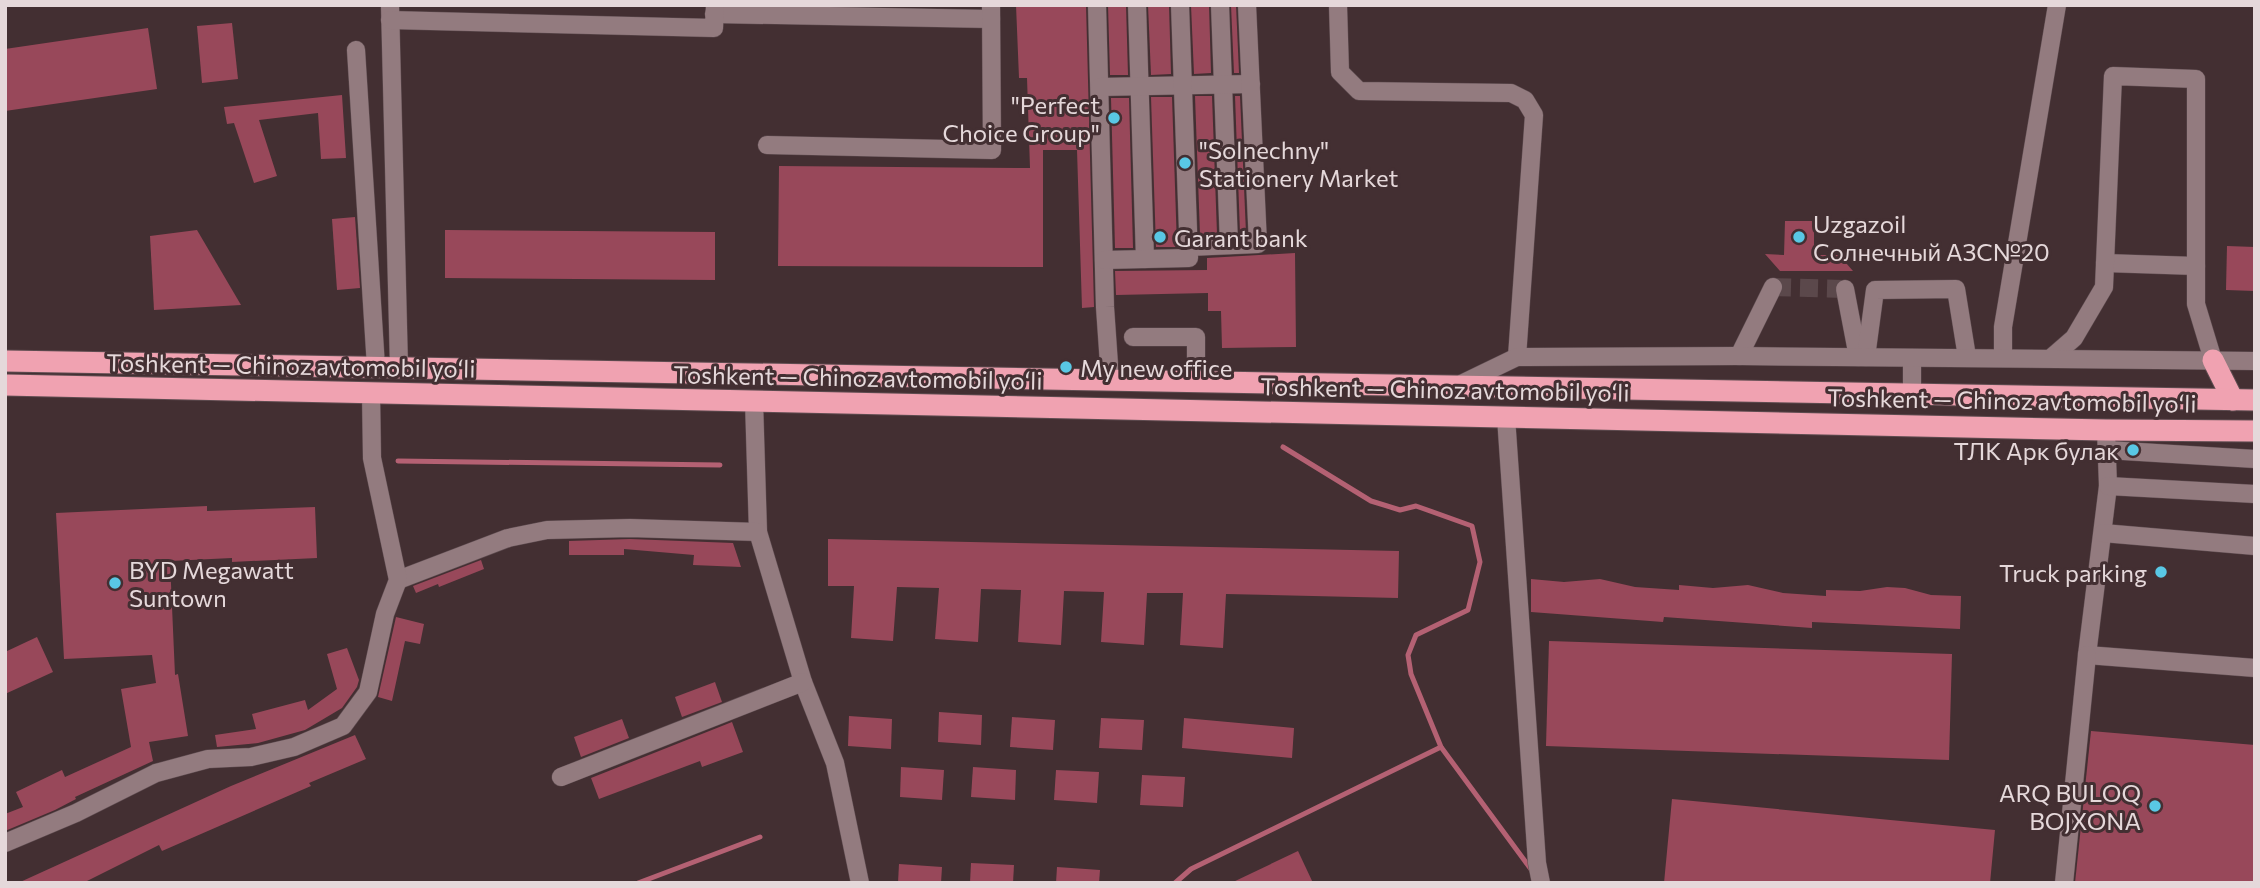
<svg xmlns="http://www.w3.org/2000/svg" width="2260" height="888" font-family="Commissioner,sans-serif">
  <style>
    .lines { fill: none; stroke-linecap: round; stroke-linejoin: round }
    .stream { stroke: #b46173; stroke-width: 5 }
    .building { fill: #98485a }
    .minor-tunnel { stroke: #5b484b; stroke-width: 18; stroke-dasharray: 18 9; stroke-linecap: butt }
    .minor-casing { stroke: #5e4c50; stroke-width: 19 }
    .highway-casing { stroke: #5e4c50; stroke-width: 23 }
    .minor { stroke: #937b7f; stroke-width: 18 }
    .highway { stroke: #f0a2b1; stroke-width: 21 }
    .poi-dot { fill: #59c8e5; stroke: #432f32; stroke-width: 2.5 }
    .labels { text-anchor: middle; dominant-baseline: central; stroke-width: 6; stroke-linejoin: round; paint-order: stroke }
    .poi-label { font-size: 24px; fill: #e5d8da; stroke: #432f32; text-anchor: start }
    .street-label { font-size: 24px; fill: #e5d8da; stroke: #432f32 }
  </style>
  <rect width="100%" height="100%" fill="#432f32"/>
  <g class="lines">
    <g class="stream">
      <polyline points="1283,447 1371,501 1400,510 1416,506 1472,526 1480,562 1468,610 1416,635 1408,655 1411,674 1441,747 1533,872"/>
      <polyline points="398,461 720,465"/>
      <polyline points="638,883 760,837"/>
      <polyline points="1175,883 1191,869 1441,747"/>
    </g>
  </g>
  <g class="building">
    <polygon points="1016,5 1086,5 1094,307 1082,308 1077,150 1043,150 1043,267 778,266 779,166 1030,168 1027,78 1019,78"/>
    <polygon points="1108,5 1126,5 1128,75 1110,75"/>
    <polygon points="1148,5 1169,5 1171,74 1151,75"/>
    <polygon points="1191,5 1209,5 1211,73 1194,74"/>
    <polygon points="1231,5 1236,5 1239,73 1234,73"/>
    <polygon points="232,23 238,79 202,83 197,26"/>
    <polygon points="148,28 157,89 5,111 5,49"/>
    <polygon points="342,95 346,158 321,159 318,113 259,120 277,176 254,183 234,123 227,124 224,107"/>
    <polygon points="1195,96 1212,96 1217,234 1200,235"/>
    <polygon points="1235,96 1240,96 1246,233 1240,233"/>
    <polygon points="1151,97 1172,97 1177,247 1156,247"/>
    <polygon points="1111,98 1129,98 1133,248 1115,248"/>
    <polygon points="355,217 360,288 337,290 332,219"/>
    <polygon points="1785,221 1814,221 1814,255 1839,255 1853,271 1780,271 1765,254 1784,255"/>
    <polygon points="197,230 241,305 154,310 150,236"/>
    <polygon points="445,230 715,232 715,280 445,278"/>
    <polygon points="2227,246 2255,247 2255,291 2226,290"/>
    <polygon points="1295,253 1296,347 1222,348 1221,311 1208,311 1208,293 1116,295 1115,271 1207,270 1207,258"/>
    <polygon points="207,506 207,511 315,507 317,558 232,562 232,558 170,561 175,675 178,674 188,736 149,742 153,761 75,797 76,799 55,810 5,831 5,814 23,807 16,792 62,770 65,777 131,747 121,689 156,683 152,655 64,659 56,513"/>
    <polygon points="630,539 733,543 741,567 693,565 694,555 624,549 624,555 569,555 569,541"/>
    <polygon points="828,539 1399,551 1398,598 1226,594 1223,648 1180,645 1183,593 1147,593 1144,645 1101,642 1104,592 1064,591 1061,645 1018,642 1021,590 981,589 978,642 935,639 939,588 897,587 893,641 851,638 854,586 828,586"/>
    <polygon points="481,560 484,569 439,587 438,584 416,593 413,586"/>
    <polygon points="1531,579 1564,582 1600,579 1635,587 1679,590 1679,585 1713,588 1748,585 1783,593 1826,596 1826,590 1860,591 1887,587 1905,588 1931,595 1961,596 1960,629 1812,622 1812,628 1664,617 1663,622 1531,612"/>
    <polygon points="396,617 424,624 420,644 405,641 392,701 378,697"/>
    <polygon points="37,637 53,672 5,694 5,652"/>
    <polygon points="1549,641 1952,654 1949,760 1546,746"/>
    <polygon points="347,648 359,680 357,687 342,708 305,730 258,743 217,747 215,735 256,729 252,714 305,700 308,710 337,689 327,654"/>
    <polygon points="715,682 722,702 682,717 675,697"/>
    <polygon points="939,712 982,715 981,745 938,742"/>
    <polygon points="849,716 892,719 891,749 848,746"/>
    <polygon points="1012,717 1055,720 1053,750 1010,747"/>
    <polygon points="1101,718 1144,720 1142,750 1099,748"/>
    <polygon points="1184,718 1294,728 1292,758 1182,748"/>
    <polygon points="622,719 629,738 581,757 574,737"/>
    <polygon points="732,722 743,752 702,767 700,761 599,799 591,778"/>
    <polygon points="2091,731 2255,745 2255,883 2075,883"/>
    <polygon points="355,735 366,759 309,783 311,786 162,851 159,845 83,883 18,883 231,786"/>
    <polygon points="901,767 944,770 942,800 900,797"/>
    <polygon points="973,767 1016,770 1015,800 971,797"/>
    <polygon points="1056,770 1099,772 1097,803 1054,800"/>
    <polygon points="1142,775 1185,777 1183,807 1140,805"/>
    <polygon points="1672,799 1995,830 1990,883 1664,883"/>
    <polygon points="1298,851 1313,883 1231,883"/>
    <polygon points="971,863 1014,865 1013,883 970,883"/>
    <polygon points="899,864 942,867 941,883 898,883"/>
    <polygon points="1057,867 1100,870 1099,883 1056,883"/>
  </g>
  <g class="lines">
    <polyline class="minor-tunnel" points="1773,287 1845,289"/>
    <defs>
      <g id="minor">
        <polyline points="390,5 399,367"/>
        <polyline points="1097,5 1105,307 1110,379"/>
        <polyline points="1137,5 1145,259"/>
        <polyline points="1220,5 1229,245"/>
        <polyline points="1338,5 1340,72 1359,91 1511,93 1525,100 1534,115 1517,357"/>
        <polyline points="714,14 991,19"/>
        <polyline points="390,20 714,28 715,5"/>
        <polyline points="356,50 376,367"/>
        <polyline points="1100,87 1251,84"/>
        <polyline points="767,145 992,150 991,5"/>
        <polyline points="1189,247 1258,244 1247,5"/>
        <polyline points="1104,260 1189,258 1180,5"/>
        <polyline points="2105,263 2196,266"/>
        <polyline points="1845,289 1858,357"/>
        <polyline points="1133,337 1196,337 1196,381"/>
        <polyline points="1739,356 1773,287"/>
        <polyline points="1866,357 1875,290 1956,289 1967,357"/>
        <polyline points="2003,357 2003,327 2057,5"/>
        <polyline points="1912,358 1912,393"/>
        <polyline points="2051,358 2074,338 2104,287 2113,76 2196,79 2196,304 2213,360"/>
        <polyline points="1459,385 1517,357 1739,356 2255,361"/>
        <polyline points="754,401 758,532 803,682 835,763 860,883"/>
        <polyline points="1506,417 1537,863 1541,883"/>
        <polyline points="2106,430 2108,486 2087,655 2255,668"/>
        <polyline points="2107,450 2255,459"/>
        <polyline points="2108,486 2255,494"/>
        <polyline points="2103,533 2255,546"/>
        <polyline points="398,580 508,538 547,530 630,528 758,532"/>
        <polyline points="561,777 803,682"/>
        <polyline points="5,843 76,813 156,773 208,759 251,757 294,747 343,726 368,692 385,614 398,580 372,458 371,393"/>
        <polyline points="2064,883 2087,655"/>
      </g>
      <g id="highway">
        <polyline points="2213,360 2233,400"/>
        <polyline points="5,361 2255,400"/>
        <polyline points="5,385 2106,430 2255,431"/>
      </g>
    </defs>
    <use href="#minor" class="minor-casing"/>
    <use href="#highway" class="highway-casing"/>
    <use href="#minor" class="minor"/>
    <use href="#highway" class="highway"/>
  </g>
  <g class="poi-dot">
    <circle cx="1114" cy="118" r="7"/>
    <circle cx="1185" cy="163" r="7"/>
    <circle cx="1160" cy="237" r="7"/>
    <circle cx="1799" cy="237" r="7"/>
    <circle cx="1066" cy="367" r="7"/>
    <circle cx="2133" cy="450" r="7"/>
    <circle cx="2161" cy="572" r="7"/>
    <circle cx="115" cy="583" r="7"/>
    <circle cx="2155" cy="806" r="7"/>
  </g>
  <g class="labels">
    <g class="poi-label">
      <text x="1100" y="104" text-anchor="end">"Perfect<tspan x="1100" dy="28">Choice Group"</tspan></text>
      <text x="1199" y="149">"Solnechny"<tspan x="1199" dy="28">Stationery Market</tspan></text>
      <text x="1813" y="223">Uzgazoil<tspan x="1813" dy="28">Солнечный АЗС№20</tspan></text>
      <text x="1174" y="237">Garant bank</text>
      <text x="1080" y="367">My new office</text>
      <text x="2119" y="450" text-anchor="end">ТЛК Арк булак</text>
      <text x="129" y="569">BYD Megawatt<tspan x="129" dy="28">Suntown</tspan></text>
      <text x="2147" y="572" text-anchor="end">Truck parking</text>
      <text x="2141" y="792" text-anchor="end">ARQ BULOQ<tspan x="2141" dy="28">BOJXONA</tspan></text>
    </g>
    <g class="street-label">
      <text transform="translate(291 365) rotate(1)">Toshkent — Chinoz avtomobil yoʻli</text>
      <text transform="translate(858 377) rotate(1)">Toshkent — Chinoz avtomobil yoʻli</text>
      <text transform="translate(1445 389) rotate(1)">Toshkent — Chinoz avtomobil yoʻli</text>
      <text transform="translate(2012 400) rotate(1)">Toshkent — Chinoz avtomobil yoʻli</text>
    </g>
  </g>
  <rect width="2260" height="888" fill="none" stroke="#e5d8da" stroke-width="14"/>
</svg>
